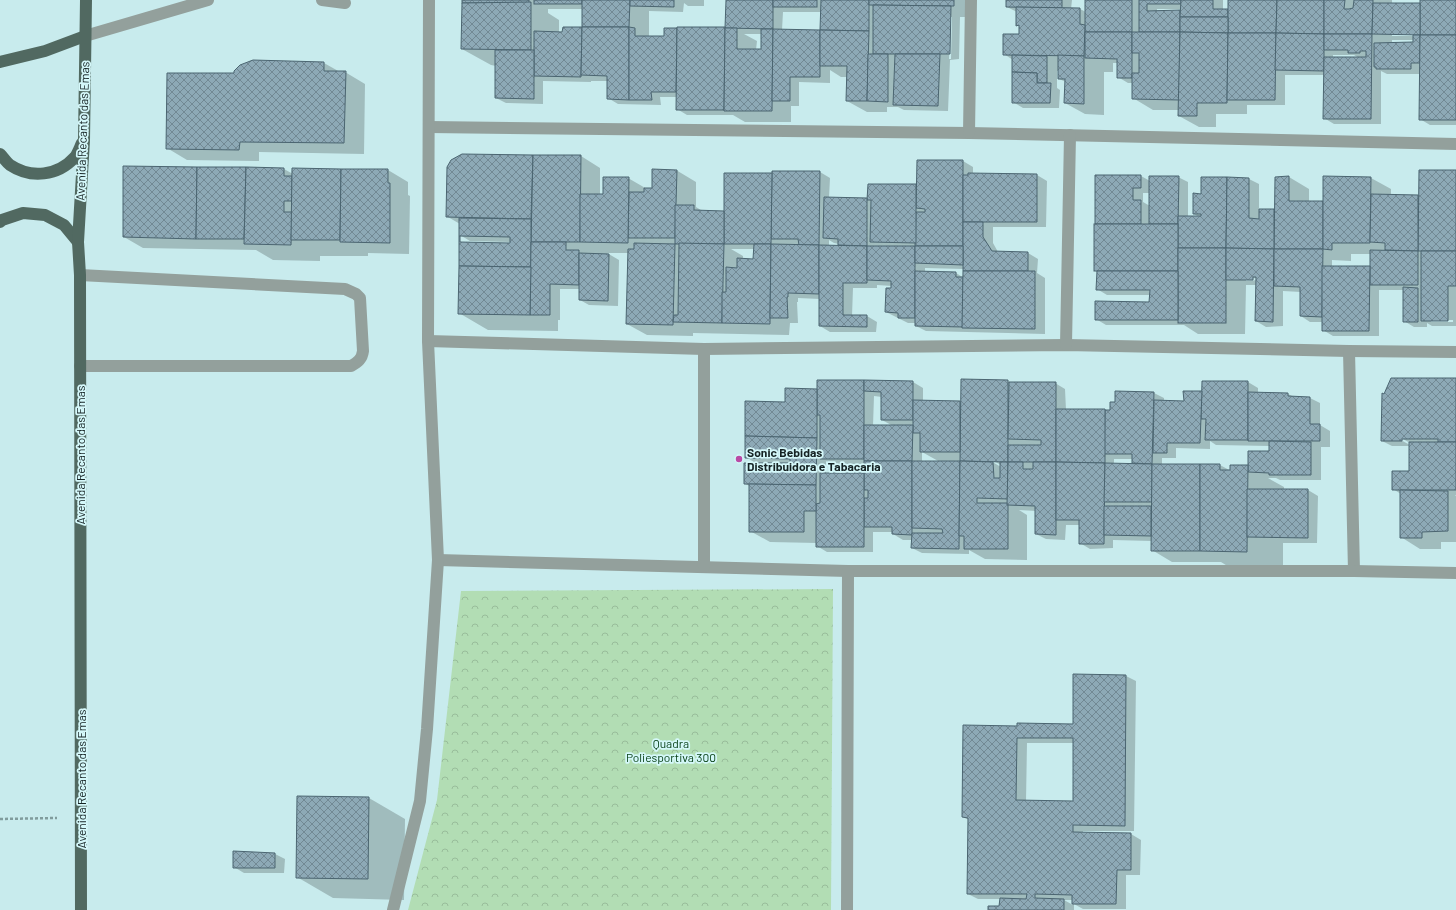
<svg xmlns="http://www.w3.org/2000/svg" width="1456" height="910" font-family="Barlow,sans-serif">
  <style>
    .park { fill: url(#park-crowns) }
    .shadow { fill: #0003; fill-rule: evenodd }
    .building { fill: url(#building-cross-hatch); stroke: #4b6571; fill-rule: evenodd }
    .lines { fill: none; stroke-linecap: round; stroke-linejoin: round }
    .path { stroke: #819c9d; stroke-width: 2.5; stroke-dasharray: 3 2; stroke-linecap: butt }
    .minor { stroke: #93a09c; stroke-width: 12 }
    .major { stroke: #516961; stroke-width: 12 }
    .poi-dot { fill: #ba49a5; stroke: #d5f8fa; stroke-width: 1.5 }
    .labels { text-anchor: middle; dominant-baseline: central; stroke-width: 3.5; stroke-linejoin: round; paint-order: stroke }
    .street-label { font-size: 12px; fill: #152223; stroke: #d5f8fa }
    .poi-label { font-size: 12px; font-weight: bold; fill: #152223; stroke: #d5f8fa; text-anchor: start }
    .park-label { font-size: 12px; fill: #043e12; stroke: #d5f8fa }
  </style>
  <defs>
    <pattern id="park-crowns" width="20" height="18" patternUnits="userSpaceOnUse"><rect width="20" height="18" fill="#b2ddb4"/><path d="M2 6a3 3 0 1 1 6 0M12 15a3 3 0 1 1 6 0" fill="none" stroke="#98bd9a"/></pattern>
    <pattern id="building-cross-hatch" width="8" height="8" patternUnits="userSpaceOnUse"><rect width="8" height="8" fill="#8da9b6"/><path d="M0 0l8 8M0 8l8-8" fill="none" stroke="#728994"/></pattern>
  </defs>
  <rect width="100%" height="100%" fill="#c8ebed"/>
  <polygon class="park" points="833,589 831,910 408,910 437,800 461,591"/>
  <g class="shadow">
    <path d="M463,0H704V6H688L684,3L683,12L649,11V37H665V29L726,28L727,0H973V17H960L959,59L950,60L948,111L904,110L898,107H887V112H867L847,101V77H841L830,70V83L799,82V106H791V122H745L733,115H687L677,109V97H660L661,105L618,104L608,98V81H591V82L543,81V104L506,103L496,98V66L491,65L462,49ZM548,9H583V28L559,33V20L548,13ZM783,12H822L821,31L782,30ZM950,17H952L951,59H949ZM744,34H762V50H756L757,41Z"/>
    <path d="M1007,0H1072L1071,9H1080L1086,12V0H1223V10H1229V0H1392V4L1421,5V0H1456V125H1430L1420,119L1421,74H1387L1381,71V124H1334L1324,118L1325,75H1285V105H1247V114H1216V127H1199L1179,116L1180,110H1153L1133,98V83H1128L1118,77V63H1113V72H1104V115L1085,114L1065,103L1066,82L1059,79V71H1057V88L1060,90L1059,108H1023L1013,102V60L1004,54L1020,35V27L1017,25V12L1007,7ZM1157,9H1181V11L1157,12ZM1392,34H1418V36H1392ZM1392,40H1414V43L1392,44ZM1333,55H1354L1359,58H1333Z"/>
    <polygon points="324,63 340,72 345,72 365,84 364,154 259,152 259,161 187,160 167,148 235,74"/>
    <path d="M462,155L581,156L600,168V195H604L628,178L647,189H653L676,170L696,182V207L704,212H725L820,172L830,178L829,198L868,199V185H917L963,161L973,167V174L1037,175L1047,181L1046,227H993V243L998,252L1028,253L1038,259L1037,273L1045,278V334L926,331L916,326V323H908L886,312L892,286L877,285V288H853L852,316H867L877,322L876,332H830L820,326V299L798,298V302H797L798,323H790L789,335L693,333V336L647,335L627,324L628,253H607L619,260L618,306L589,305L580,300V289H560V320H558V331L488,330L459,313L511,244V242L470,241L460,235V224L448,217ZM829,240L834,243L839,244V246H829ZM788,244H800V246H788ZM731,249H754V260H743V256ZM925,268L964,269V278L956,273H925Z"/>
    <polygon points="124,167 284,169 293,174 293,169 388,170 408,182 408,195 410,196 409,254 368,253 368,256 320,256 320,261 273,260 256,250 143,248 124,237"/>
    <path d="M1456,171V326H1432L1427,323V327H1414L1404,321V290H1379V336H1333L1323,330V322H1310L1301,316V292L1283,291V326L1266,327L1256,321L1257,285H1246L1245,334H1198L1184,325H1106L1096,319L1150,303L1151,295H1107L1097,289L1098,272L1095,271L1096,176H1141L1150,181L1178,177L1188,182V217H1199L1194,214L1202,195V178L1249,179L1259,184V210L1276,211V178L1289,177L1309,189V202H1324V177L1371,178L1391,189V195L1419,196ZM1143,193H1150V206L1143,202ZM1351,254H1371V267H1332V260L1351,261ZM1258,278V280L1246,281V279ZM1431,320H1453V322H1431Z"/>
    <path d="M1456,379V495H1455L1456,496V542H1441V549H1420L1401,537V494L1393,489L1410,472V446H1392L1382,441ZM1398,436L1410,443V445L1397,438Z"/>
    <path d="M818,381L913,382L923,388V401L962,402L1008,381L1011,383H1055L1065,389L1066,410L1111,411L1154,393L1164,398V401L1185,402L1203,392V382H1248L1258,388V393L1288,394L1294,397L1310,398L1320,403V425L1330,431V447H1321V480H1280L1276,478H1268L1284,487V490H1308L1318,496L1317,543H1283V572H1237L1221,562H1172L1152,550V541L1113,540V548L1090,549L1080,543V525H1066L1065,540L1046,539L1036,534V511L1019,510L1027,515V560L985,559L969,550V554L922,553L912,548L913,540H903L893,534V532H873V552H827L817,546V543L770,542L750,531V486L745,484L757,464L746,457L786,403L818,390ZM874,396L882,397V420L893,426H873ZM1210,441L1216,445L1270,446V452L1249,466H1231V471L1220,465H1162V458H1176V448L1210,449ZM922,452L940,462H922ZM990,459L1001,465V467L989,460ZM1114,459H1133L1134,465L1114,464ZM826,461L831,464H865V474H826Z"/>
    <path d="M1074,675L1126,676L1136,681L1134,831H1083V834H1131L1141,840L1140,875H1126V909H1083L1074,904V910H989L1000,907L1001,899H978L968,894L969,820L963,817L1018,727L1074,725ZM1027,743H1074V802L1026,801ZM1064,900H1073V905Z"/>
    <polygon points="369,798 405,819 404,900 333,898 297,877"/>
    <polygon points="275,854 285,859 284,873 244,873 234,867"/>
  </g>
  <g class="building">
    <rect x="462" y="0" width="67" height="3"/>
    <rect x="534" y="0" width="48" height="4"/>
    <polygon points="582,0 630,0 629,27 582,27"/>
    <polygon points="630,0 674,0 674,7 630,6"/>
    <polygon points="726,0 773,0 773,29 725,28"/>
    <rect x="773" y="0" width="44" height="7"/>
    <polygon points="821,0 869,0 869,31 820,30"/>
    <polygon points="869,0 954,0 954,6 869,5"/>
    <polygon points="1006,0 1062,0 1062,8 1006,7"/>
    <rect x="1085" y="0" width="47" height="32"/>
    <polygon points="1139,0 1181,0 1181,4 1147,4 1147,11 1180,10 1180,32 1139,32"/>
    <polygon points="1181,0 1213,0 1213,9 1228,9 1228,17 1180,17"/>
    <polygon points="1228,0 1277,0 1276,33 1228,33"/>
    <polygon points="1277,0 1324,0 1324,34 1276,33"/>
    <polygon points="1324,0 1345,0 1344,9 1349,9 1353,8 1354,0 1373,0 1372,34 1324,34"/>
    <rect x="1420" y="0" width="36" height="35"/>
    <polygon points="531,2 531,50 461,49 462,3"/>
    <polygon points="1373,3 1420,3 1420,35 1372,34"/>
    <polygon points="873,5 951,6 950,54 873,54"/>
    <polygon points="1016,7 1080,8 1080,24 1085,25 1084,56 1003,55 1003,34 1019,34 1019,25 1016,26"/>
    <polygon points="1180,17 1228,17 1228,33 1180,32"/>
    <polygon points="563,27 582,27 581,77 534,76 534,31 562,32"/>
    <polygon points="582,27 629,27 629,100 607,99 607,76 581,75"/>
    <polygon points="629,27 635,28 635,36 664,36 664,28 677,28 676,92 651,92 652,100 629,100"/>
    <polygon points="677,27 725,27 724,110 676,110"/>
    <polygon points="725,28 737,28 737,49 761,49 761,29 773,29 772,111 724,111"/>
    <polygon points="773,29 820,30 820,77 790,77 790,101 772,101"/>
    <polygon points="820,30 869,31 867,101 846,101 847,66 820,66"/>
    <polygon points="1085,32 1132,32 1132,78 1117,78 1117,59 1085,58"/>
    <polygon points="1132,32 1180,32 1179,100 1132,99 1132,73 1139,73 1139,53 1132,53"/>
    <polygon points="1180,32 1228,33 1227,103 1197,103 1197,116 1178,116"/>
    <polygon points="1228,33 1276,33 1275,100 1227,100"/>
    <polygon points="1276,33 1324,34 1324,71 1275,70"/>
    <polygon points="1324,34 1372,34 1371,119 1323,119 1324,57 1366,57 1366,51 1360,51 1360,53 1348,53 1348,50 1324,50"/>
    <polygon points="1413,35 1420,35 1420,63 1411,63 1411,69 1376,69 1376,67 1374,67 1374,43 1413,42"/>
    <polygon points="1420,35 1456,35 1456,120 1419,120"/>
    <polygon points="495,50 534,50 534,99 495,98"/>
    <polygon points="868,54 888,54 888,102 867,101"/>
    <polygon points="895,54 940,54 938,106 893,105"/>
    <polygon points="1012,55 1047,56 1047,83 1037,83 1037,73 1012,72"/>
    <polygon points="1058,55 1084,56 1084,104 1064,103 1065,79 1058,79"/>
    <polygon points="253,60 324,62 324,71 346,71 344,143 240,142 239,150 166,149 167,73 234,73 234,71 240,65"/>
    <polygon points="1012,72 1037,73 1037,83 1051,83 1050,103 1012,103"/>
    <polygon points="462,154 533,155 531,219 446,217 447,167 451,160"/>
    <polygon points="533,155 581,155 580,242 531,242"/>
    <polygon points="917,160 963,160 963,246 915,246 916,212 925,212 925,209 916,208"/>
    <polygon points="123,166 197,167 196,239 123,237"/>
    <polygon points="197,167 246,167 244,239 196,239"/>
    <polygon points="246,167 284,168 284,176 292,176 292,201 284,201 284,212 292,212 291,245 244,244"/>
    <polygon points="292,168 341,169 340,240 291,240"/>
    <polygon points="341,169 388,169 388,183 390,183 390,243 340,242"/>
    <polygon points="652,169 677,170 675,238 628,238 629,192 644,192 644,188 652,188"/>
    <polygon points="1419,170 1456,170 1456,251 1418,251"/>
    <polygon points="772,171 820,171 819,245 799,245 798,239 771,239"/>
    <polygon points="724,173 772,173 771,244 724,244"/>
    <polygon points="968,173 1037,174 1037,222 963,222 963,175 968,175"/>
    <polygon points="1095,175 1141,175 1141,188 1133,188 1133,200 1141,200 1141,224 1095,224"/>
    <polygon points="1149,176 1179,176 1178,224 1149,224"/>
    <polygon points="1289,176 1289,201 1323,201 1323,249 1274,249 1275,177"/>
    <polygon points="1323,176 1371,177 1370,243 1332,243 1332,250 1323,249"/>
    <polygon points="603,177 629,177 628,243 580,242 580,194 603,194"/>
    <polygon points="1201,177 1227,177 1226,248 1178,248 1178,216 1201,216 1201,214 1193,214 1193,193 1201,194"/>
    <polygon points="1227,177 1249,178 1249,218 1259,219 1259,209 1274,209 1274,249 1226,248"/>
    <polygon points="868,184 916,184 916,243 870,242 871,200 867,200"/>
    <polygon points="1371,194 1418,195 1418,251 1385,250 1385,243 1370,242"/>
    <polygon points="824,197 867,198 867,246 838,245 838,239 823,238"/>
    <polygon points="675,205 694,205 694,210 724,211 724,244 675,244"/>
    <path d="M459,218L531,219V267L459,266ZM460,236L510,237V243L460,242Z"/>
    <polygon points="963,222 983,222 983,237 992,251 1028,252 1028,271 963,271"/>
    <rect x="1094" y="224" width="84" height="47"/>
    <polygon points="531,242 566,242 566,250 579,250 579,285 550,284 550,315 530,315"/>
    <polygon points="634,243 675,244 673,325 626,324 628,249 634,249"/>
    <polygon points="679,243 724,244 722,323 673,322 674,315 678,315"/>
    <polygon points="754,244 771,244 770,324 722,323 722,292 726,292 726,267 737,268 737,258 753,259"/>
    <polygon points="771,244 819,245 819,294 788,293 788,297 787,297 788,318 770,318"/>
    <polygon points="819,245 867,246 867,283 843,283 843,315 867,315 867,327 819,326"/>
    <polygon points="867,246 915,246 915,318 898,318 898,313 885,312 886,288 891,288 891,281 867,280"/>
    <polygon points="915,246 963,246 963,265 915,263"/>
    <rect x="1178" y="248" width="48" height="75"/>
    <polygon points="1226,248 1274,249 1273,322 1255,321 1256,277 1253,277 1253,280 1226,280"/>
    <polygon points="1274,249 1323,249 1322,317 1300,316 1300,287 1274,286"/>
    <polygon points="1370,250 1418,251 1418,285 1370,285"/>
    <polygon points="1421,251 1456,251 1456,286 1448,286 1448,321 1421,321"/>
    <polygon points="579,253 609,254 608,301 579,300"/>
    <polygon points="459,266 531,267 530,315 458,314"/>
    <polygon points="1322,266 1370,266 1369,331 1322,331"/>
    <polygon points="915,271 956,272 956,277 963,277 963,327 915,326"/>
    <polygon points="963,271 1035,271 1035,329 962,328"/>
    <polygon points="1097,271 1178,271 1178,320 1095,320 1095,301 1149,302 1150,290 1096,290"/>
    <polygon points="1403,287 1418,288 1418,322 1403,322"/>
    <polygon points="1391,378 1456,378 1456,442 1438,442 1438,439 1402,439 1402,441 1381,441 1382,393 1384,394"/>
    <polygon points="961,379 1008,380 1008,462 960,461"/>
    <polygon points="817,380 864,380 864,459 820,459 820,415 817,415"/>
    <polygon points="864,380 913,381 913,420 881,420 881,392 864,391"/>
    <polygon points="1202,381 1248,381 1248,440 1205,440 1206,419 1201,419"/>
    <polygon points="1009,382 1056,382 1056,462 1008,462 1008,445 1041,445 1041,440 1008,439"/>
    <polygon points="785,388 817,389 817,438 745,436 745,401 785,402"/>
    <polygon points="1115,391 1154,392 1152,464 1132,463 1132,454 1104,454 1105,410 1110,410 1110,402 1115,402"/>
    <polygon points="1183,391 1202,391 1200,443 1167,443 1167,453 1153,453 1154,400 1184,401"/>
    <polygon points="1248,392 1288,393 1288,396 1310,397 1310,424 1320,424 1320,441 1248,441"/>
    <polygon points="913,400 960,401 960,452 920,452 920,433 913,433"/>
    <polygon points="1056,409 1105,409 1105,463 1056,462"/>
    <polygon points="864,425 913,425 912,461 864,461"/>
    <polygon points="745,436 817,438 816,485 744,484 744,463 790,463 790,459 745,458"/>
    <polygon points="1269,441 1311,442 1311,475 1269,475 1269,473 1248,472 1248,451 1269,451"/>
    <polygon points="1409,442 1456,442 1456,490 1392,490 1392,471 1409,471"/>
    <polygon points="864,461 912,461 912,535 892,534 892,527 864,527 864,498 868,498 868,490 864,490"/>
    <polygon points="912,461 960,461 959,549 911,548 912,533 943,533 942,529 912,528"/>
    <polygon points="960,461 993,462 994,478 1000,478 1000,462 1008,462 1008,499 977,498 977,503 1008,503 1008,549 964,549 964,536 959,536"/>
    <polygon points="1008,462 1023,462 1023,469 1033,469 1033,462 1056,462 1056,535 1035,534 1035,506 1007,505"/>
    <polygon points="1056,462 1105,463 1104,544 1079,544 1079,520 1056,520"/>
    <polygon points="1105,463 1152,464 1152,502 1104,502"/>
    <polygon points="1152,464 1200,464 1200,551 1151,551"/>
    <polygon points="1200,464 1220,464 1220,470 1230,470 1230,465 1248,465 1247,552 1200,551"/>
    <polygon points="820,473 864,473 864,547 816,547 816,504 820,503"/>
    <polygon points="749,484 816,485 816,511 804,511 804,532 749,532"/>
    <polygon points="1247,489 1308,489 1308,538 1247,537"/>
    <polygon points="1400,490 1448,491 1448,531 1422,532 1422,538 1400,538"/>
    <polygon points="1104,506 1151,506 1151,536 1104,535"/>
    <path d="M1073,674L1126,675L1125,826L1073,825V832L1131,833V870H1117L1116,904H1072V895L1035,894V898L1064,899V910H988V906H999L1000,898L1026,899L1027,894H967L968,818L962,817L963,725L1017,726V723L1073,724ZM1017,738H1073V801L1016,800Z"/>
    <polygon points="297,796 369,797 368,879 296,878"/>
    <polygon points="233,851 275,853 275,868 233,868"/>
  </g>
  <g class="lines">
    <polyline class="path" points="0,819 57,818"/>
    <g class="minor">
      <polyline points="322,0 345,3"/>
      <polyline points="85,36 208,0"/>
      <polyline points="429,127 969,133 1456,144"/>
      <polyline points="969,133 971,0"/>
      <path d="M80,275L345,289L356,294L360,298L363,351C362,359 358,362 351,366H80"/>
      <polyline points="428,341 704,349 1066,345 1349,351 1456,352"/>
      <polyline points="1066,345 1070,135"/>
      <polyline points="1349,351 1354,571"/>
      <polyline points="438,560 848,571 1354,571 1456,573"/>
      <polyline points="704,567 704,349"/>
      <polyline points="393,910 420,801 427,729 438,560 428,341 429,0"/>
      <polyline points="847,910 848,571"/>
    </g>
    <g class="major">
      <polyline points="0,62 45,51 85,36"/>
      <path d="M0,154C3,157 6,162 10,165C31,179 58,176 75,157C78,153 80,147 82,143"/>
      <polyline points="0,222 2,220 23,213 45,215 64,225 78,242"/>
      <polyline points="81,910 80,275 78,242 84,140 86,0"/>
    </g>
  </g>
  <circle class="poi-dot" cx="739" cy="459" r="4"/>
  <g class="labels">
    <g class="street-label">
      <text transform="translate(82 131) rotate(-88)">Avenida Recanto das Emas</text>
      <text transform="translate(80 455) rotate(-90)">Avenida Recanto das Emas</text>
      <text transform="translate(81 779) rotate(-90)">Avenida Recanto das Emas</text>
    </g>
    <g class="poi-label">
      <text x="747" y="452">Sonic Bebidas<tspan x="747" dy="14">Distribuidora e Tabacaria</tspan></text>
    </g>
    <g class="park-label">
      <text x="671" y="743">Quadra<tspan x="671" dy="14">Poliesportiva 300</tspan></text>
    </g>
  </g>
</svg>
